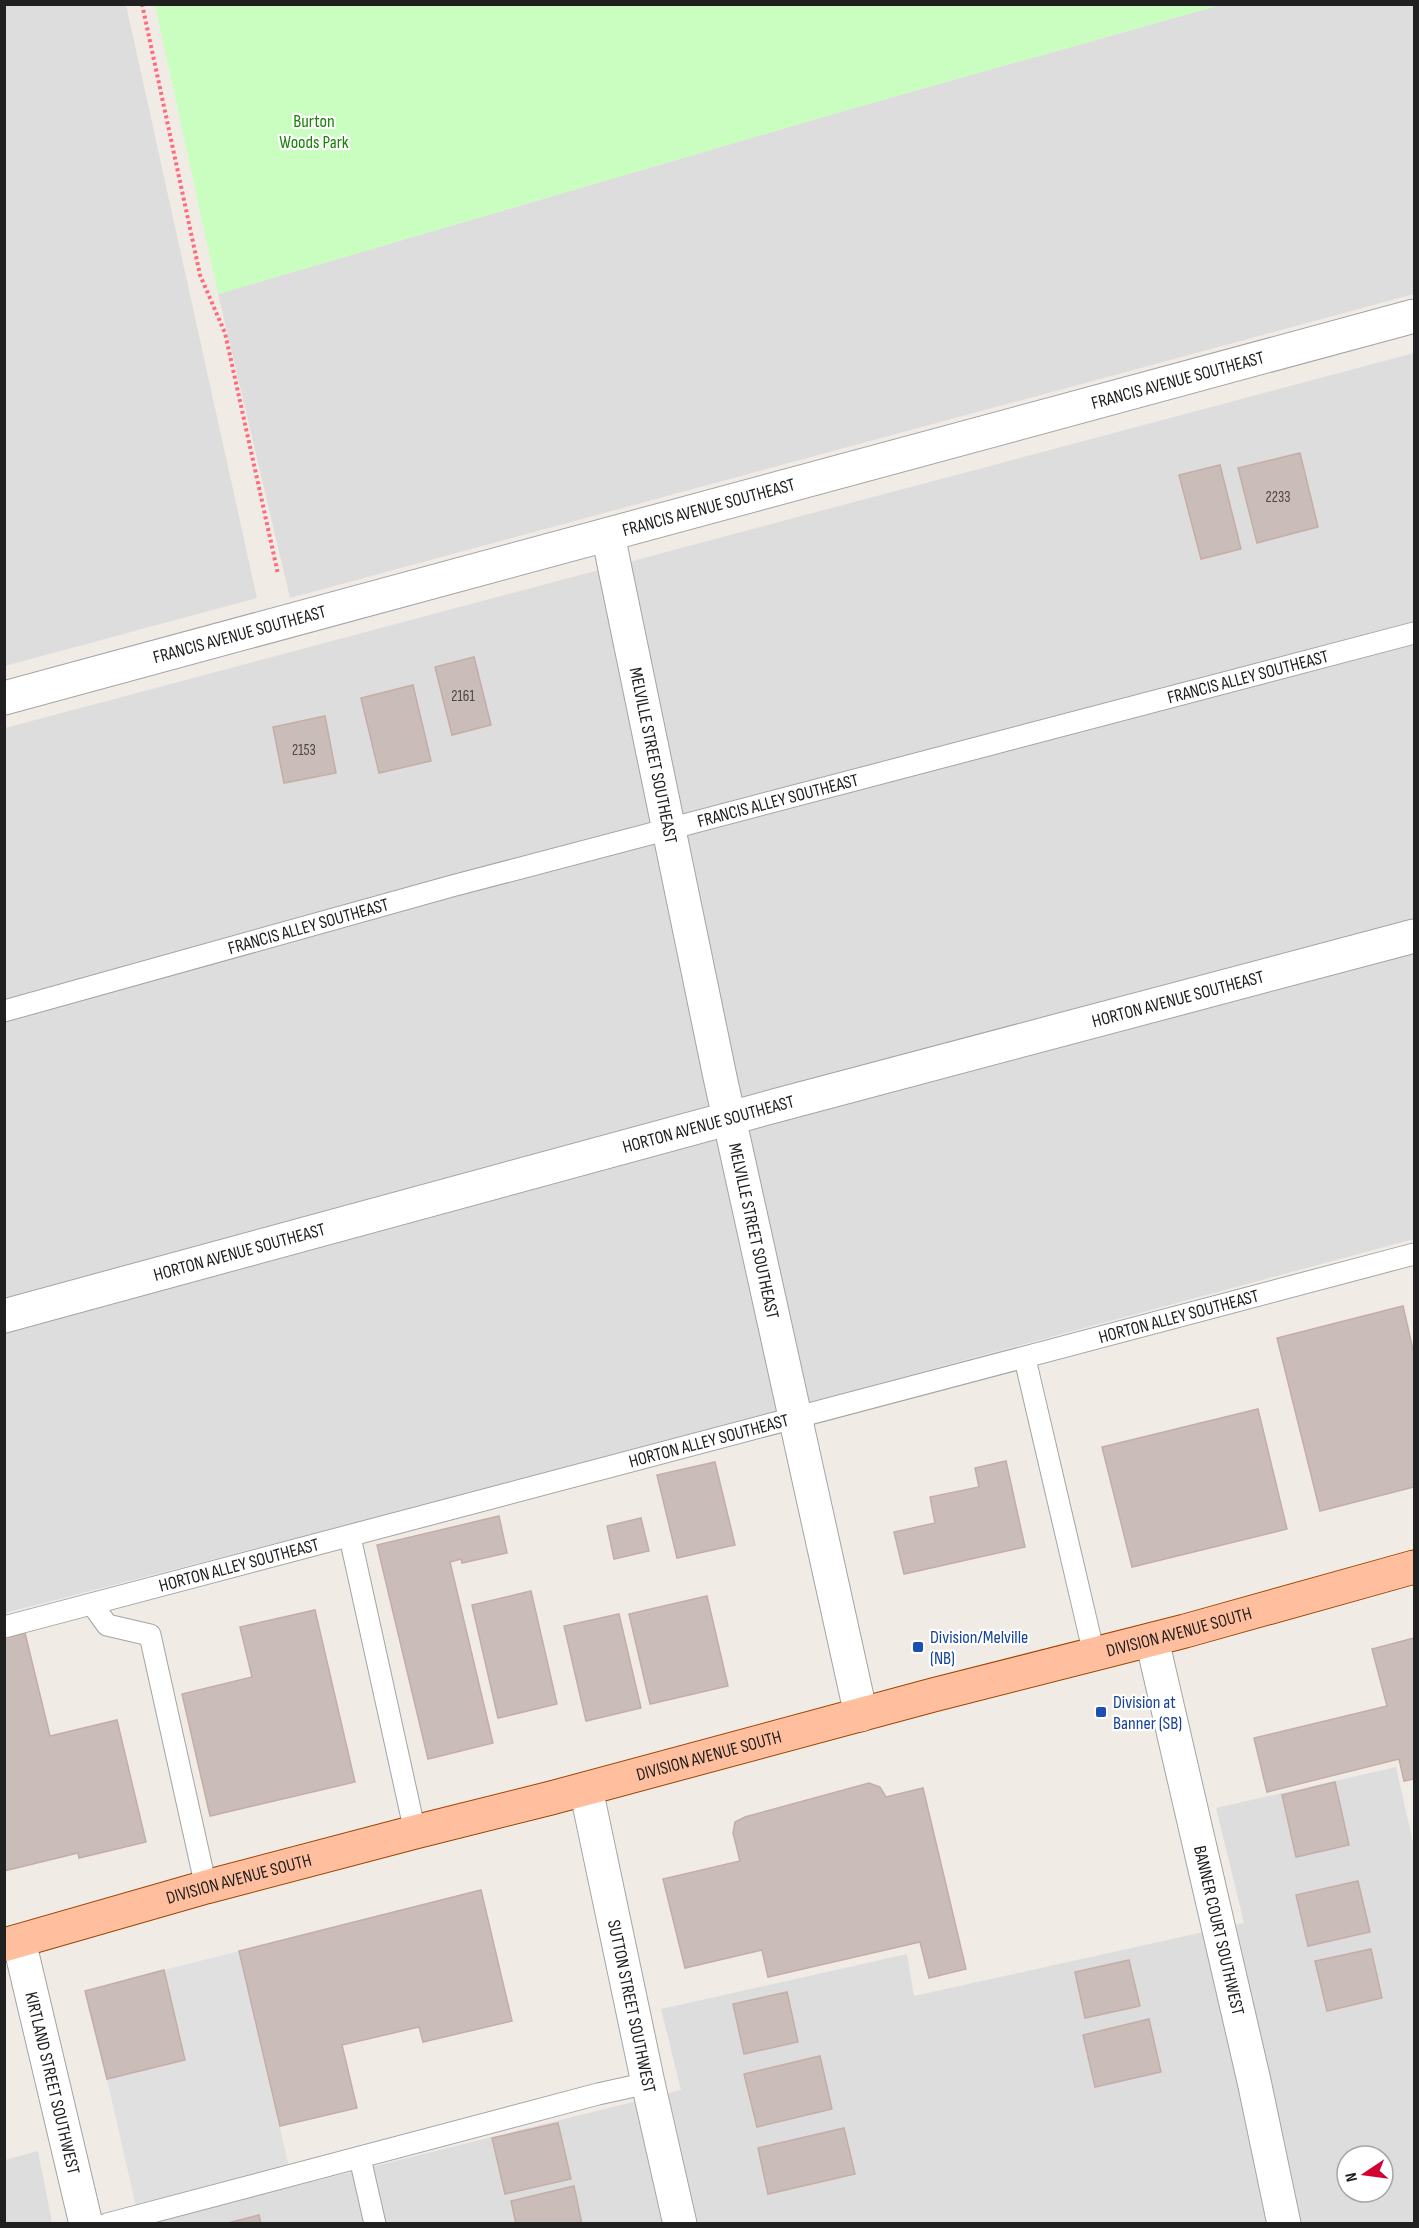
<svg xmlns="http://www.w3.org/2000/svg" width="1419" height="2228" font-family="'Sofia Sans Condensed',sans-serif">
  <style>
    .residential { fill: #dedddd; fill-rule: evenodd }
    .park { fill: #cafec1 }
    .parking { fill: #e0e0e0 }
    .building { fill: #cabcb9; stroke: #c5ada7; stroke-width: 1.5 }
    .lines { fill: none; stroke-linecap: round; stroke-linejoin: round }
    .lane-casing { stroke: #a4a4a4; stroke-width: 23 }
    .street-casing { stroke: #a4a4a4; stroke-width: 35 }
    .primary-casing { stroke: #9d4500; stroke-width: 35 }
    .path { stroke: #ff6a7c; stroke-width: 4; stroke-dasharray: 3 3; stroke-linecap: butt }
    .lane { stroke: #fff; stroke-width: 21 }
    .street { stroke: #fff; stroke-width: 33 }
    .primary { stroke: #ffbf9e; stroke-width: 33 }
    .transit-dot { fill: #1a4fb4; stroke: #fff; stroke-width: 2 }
    .labels { text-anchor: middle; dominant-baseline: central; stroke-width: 4.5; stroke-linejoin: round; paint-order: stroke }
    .number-label { font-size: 15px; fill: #4a4746 }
    .park-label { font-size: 18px; fill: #168404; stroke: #fff }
    .street-label { font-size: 18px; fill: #202020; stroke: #fff }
    .transit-label { font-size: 18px; fill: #164399; stroke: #fff; text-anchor: start }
  </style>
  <rect width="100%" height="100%" fill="#f1ebe6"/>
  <g class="residential">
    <polygon points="5,4 126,5 257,598 5,666"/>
    <polygon points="1220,5 1414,5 1414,294 290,598 218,294 854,108"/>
    <polygon points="1414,353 1414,1239 543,1474 5,1613 5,728"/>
    <path d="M1396,1767L1414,1847V2223L142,2224L681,2090L661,2009L907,1954L914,1996L1244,1923L1216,1808ZM1347,2156H1383V2192H1347Z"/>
    <polygon points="38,2151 52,2223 5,2223 5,2160"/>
  </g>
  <polygon class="park" points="155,5 155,4 1220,5 854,108 218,294"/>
  <polygon class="parking" points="239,1951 289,2167 136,2207 107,2079 185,2060 164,1970"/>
  <g class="building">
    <polygon points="1300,453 1318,527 1257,543 1238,468"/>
    <polygon points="1220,465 1241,549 1201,559 1179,475"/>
    <polygon points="474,657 491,725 452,735 435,667"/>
    <polygon points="413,685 431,761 379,773 361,698"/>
    <polygon points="325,716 336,773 284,783 273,727"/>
    <polygon points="1403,1306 1414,1354 1414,1487 1320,1511 1277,1338"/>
    <polygon points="1258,1409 1287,1529 1132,1567 1102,1447"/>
    <polygon points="1006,1461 1025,1547 904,1574 894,1532 935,1523 930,1497 979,1487 975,1468"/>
    <polygon points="715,1462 735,1545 677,1558 657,1475"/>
    <polygon points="499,1516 507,1553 462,1563 461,1559 450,1562 493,1743 428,1759 377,1545"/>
    <polygon points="641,1518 649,1551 614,1559 607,1526"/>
    <polygon points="531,1591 557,1704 498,1718 472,1605"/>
    <polygon points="707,1596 728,1686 650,1704 629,1614"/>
    <polygon points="315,1610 355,1782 210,1816 182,1694 252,1677 240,1627"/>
    <polygon points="619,1614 641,1708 586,1721 564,1626"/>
    <polygon points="25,1633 50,1736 117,1720 146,1842 79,1858 78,1853 4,1871 4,1638"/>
    <polygon points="1414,1638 1414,1779 1404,1781 1399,1759 1267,1792 1254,1738 1387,1706 1372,1649"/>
    <polygon points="1335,1782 1349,1845 1296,1857 1282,1795"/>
    <polygon points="869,1783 880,1787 886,1797 923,1788 966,1969 929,1978 920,1942 768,1977 762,1950 685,1968 663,1879 740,1861 733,1833 735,1822 745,1817"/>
    <polygon points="1358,1881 1370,1932 1308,1946 1296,1895"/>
    <polygon points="481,1890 512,2021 423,2042 419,2027 342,2045 357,2108 280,2126 239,1951"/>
    <polygon points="1371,1949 1382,1998 1327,2011 1315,1961"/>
    <polygon points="1129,1960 1140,2006 1085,2018 1075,1972"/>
    <polygon points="164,1970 185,2060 107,2079 85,1991"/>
    <polygon points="787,1992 798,2042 744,2054 733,2004"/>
    <polygon points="1149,2019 1161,2072 1095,2087 1083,2035"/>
    <polygon points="820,2056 832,2109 757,2127 744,2074"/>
    <polygon points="558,2123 571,2179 505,2194 492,2138"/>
    <polygon points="844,2128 855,2174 768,2194 758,2148"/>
    <polygon points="574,2186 582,2224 516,2224 511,2201"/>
    <polygon points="259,2215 261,2224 224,2224"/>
  </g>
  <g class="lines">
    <defs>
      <g id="lane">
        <path id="s1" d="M4,1011L452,886L1414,633"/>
        <polyline points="1025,1359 1094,1654"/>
        <polyline points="350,1537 415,1832"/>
        <polyline points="92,1604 107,1625 150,1635 206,1887"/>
        <path id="s2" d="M4,1627L1414,1254"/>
        <polyline points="360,2158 375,2224"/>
        <polyline points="107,2224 598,2094 648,2083"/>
      </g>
      <g id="street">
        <path id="s3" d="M608,535L720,1077L861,1715"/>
        <path id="s4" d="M4,698L1414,316"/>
        <path id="s5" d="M4,1316L778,1105L1414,936"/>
        <path id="s6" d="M1152,1640L1254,2081L1284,2224"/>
        <path id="s7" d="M586,1789L648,2083L680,2224"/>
        <path id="s8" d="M19,1941L86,2224"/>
      </g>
      <g id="primary">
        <path id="s9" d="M4,1945L206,1887L415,1832L551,1798L933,1695L1185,1631L1414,1567"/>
      </g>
    </defs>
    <use href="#lane" class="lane-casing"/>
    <use href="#street" class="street-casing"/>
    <use href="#primary" class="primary-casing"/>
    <polyline class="path" points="142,4 200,275 225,333 278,574"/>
    <use href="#lane" class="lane"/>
    <use href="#street" class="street"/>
    <use href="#primary" class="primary"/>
  </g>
  <g class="transit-dot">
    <rect x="912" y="1641" width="12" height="12" rx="3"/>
    <rect x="1095" y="1706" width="12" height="12" rx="3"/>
  </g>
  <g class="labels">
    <g class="number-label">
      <text x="1278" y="497">2233</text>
      <text x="463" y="696">2161</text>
      <text x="304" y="750">2153</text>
    </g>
    <g class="park-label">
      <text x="314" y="121">Burton<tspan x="314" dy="21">Woods Park</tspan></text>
    </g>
    <g class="street-label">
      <text stroke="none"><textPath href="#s4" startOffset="1216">FRANCIS AVENUE SOUTHEAST</textPath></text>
      <text stroke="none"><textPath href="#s4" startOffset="730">FRANCIS AVENUE SOUTHEAST</textPath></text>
      <text stroke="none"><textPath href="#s4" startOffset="244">FRANCIS AVENUE SOUTHEAST</textPath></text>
      <text stroke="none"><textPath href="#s1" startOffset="1288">FRANCIS ALLEY SOUTHEAST</textPath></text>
      <text stroke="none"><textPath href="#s3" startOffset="225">MELVILLE STREET SOUTHEAST</textPath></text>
      <text stroke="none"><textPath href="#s1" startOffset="802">FRANCIS ALLEY SOUTHEAST</textPath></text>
      <text stroke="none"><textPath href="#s1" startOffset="316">FRANCIS ALLEY SOUTHEAST</textPath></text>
      <text stroke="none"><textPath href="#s5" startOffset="1216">HORTON AVENUE SOUTHEAST</textPath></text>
      <text stroke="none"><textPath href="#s5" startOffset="730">HORTON AVENUE SOUTHEAST</textPath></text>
      <text stroke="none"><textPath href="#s3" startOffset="711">MELVILLE STREET SOUTHEAST</textPath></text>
      <text stroke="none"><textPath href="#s5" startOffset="244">HORTON AVENUE SOUTHEAST</textPath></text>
      <text stroke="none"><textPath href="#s2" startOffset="1215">HORTON ALLEY SOUTHEAST</textPath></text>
      <text stroke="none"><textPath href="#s2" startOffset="729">HORTON ALLEY SOUTHEAST</textPath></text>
      <text stroke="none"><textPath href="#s2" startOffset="243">HORTON ALLEY SOUTHEAST</textPath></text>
      <text stroke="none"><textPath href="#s9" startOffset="1216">DIVISION AVENUE SOUTH</textPath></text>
      <text stroke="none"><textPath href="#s9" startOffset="730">DIVISION AVENUE SOUTH</textPath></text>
      <text stroke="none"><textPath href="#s9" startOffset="244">DIVISION AVENUE SOUTH</textPath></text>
      <text stroke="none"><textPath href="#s6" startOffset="298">BANNER COURT SOUTHWEST</textPath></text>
      <text stroke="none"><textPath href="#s7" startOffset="222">SUTTON STREET SOUTHWEST</textPath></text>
      <text stroke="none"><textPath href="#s8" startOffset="146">KIRTLAND STREET SOUTHWEST</textPath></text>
    </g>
    <g class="transit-label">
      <text x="930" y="1637">Division/Melville<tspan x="930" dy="21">(NB)</tspan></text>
      <text x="1113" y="1702">Division at<tspan x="1113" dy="21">Banner (SB)</tspan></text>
    </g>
  </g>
  <rect width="1419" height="2228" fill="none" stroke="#202020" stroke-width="12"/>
  <g transform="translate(1365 2174) rotate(257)"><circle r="28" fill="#ffffff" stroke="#a6a6a6" stroke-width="1.5"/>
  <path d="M0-4.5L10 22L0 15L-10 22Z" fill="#d10030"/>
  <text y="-9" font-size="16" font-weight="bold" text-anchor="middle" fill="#202020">N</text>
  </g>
</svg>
